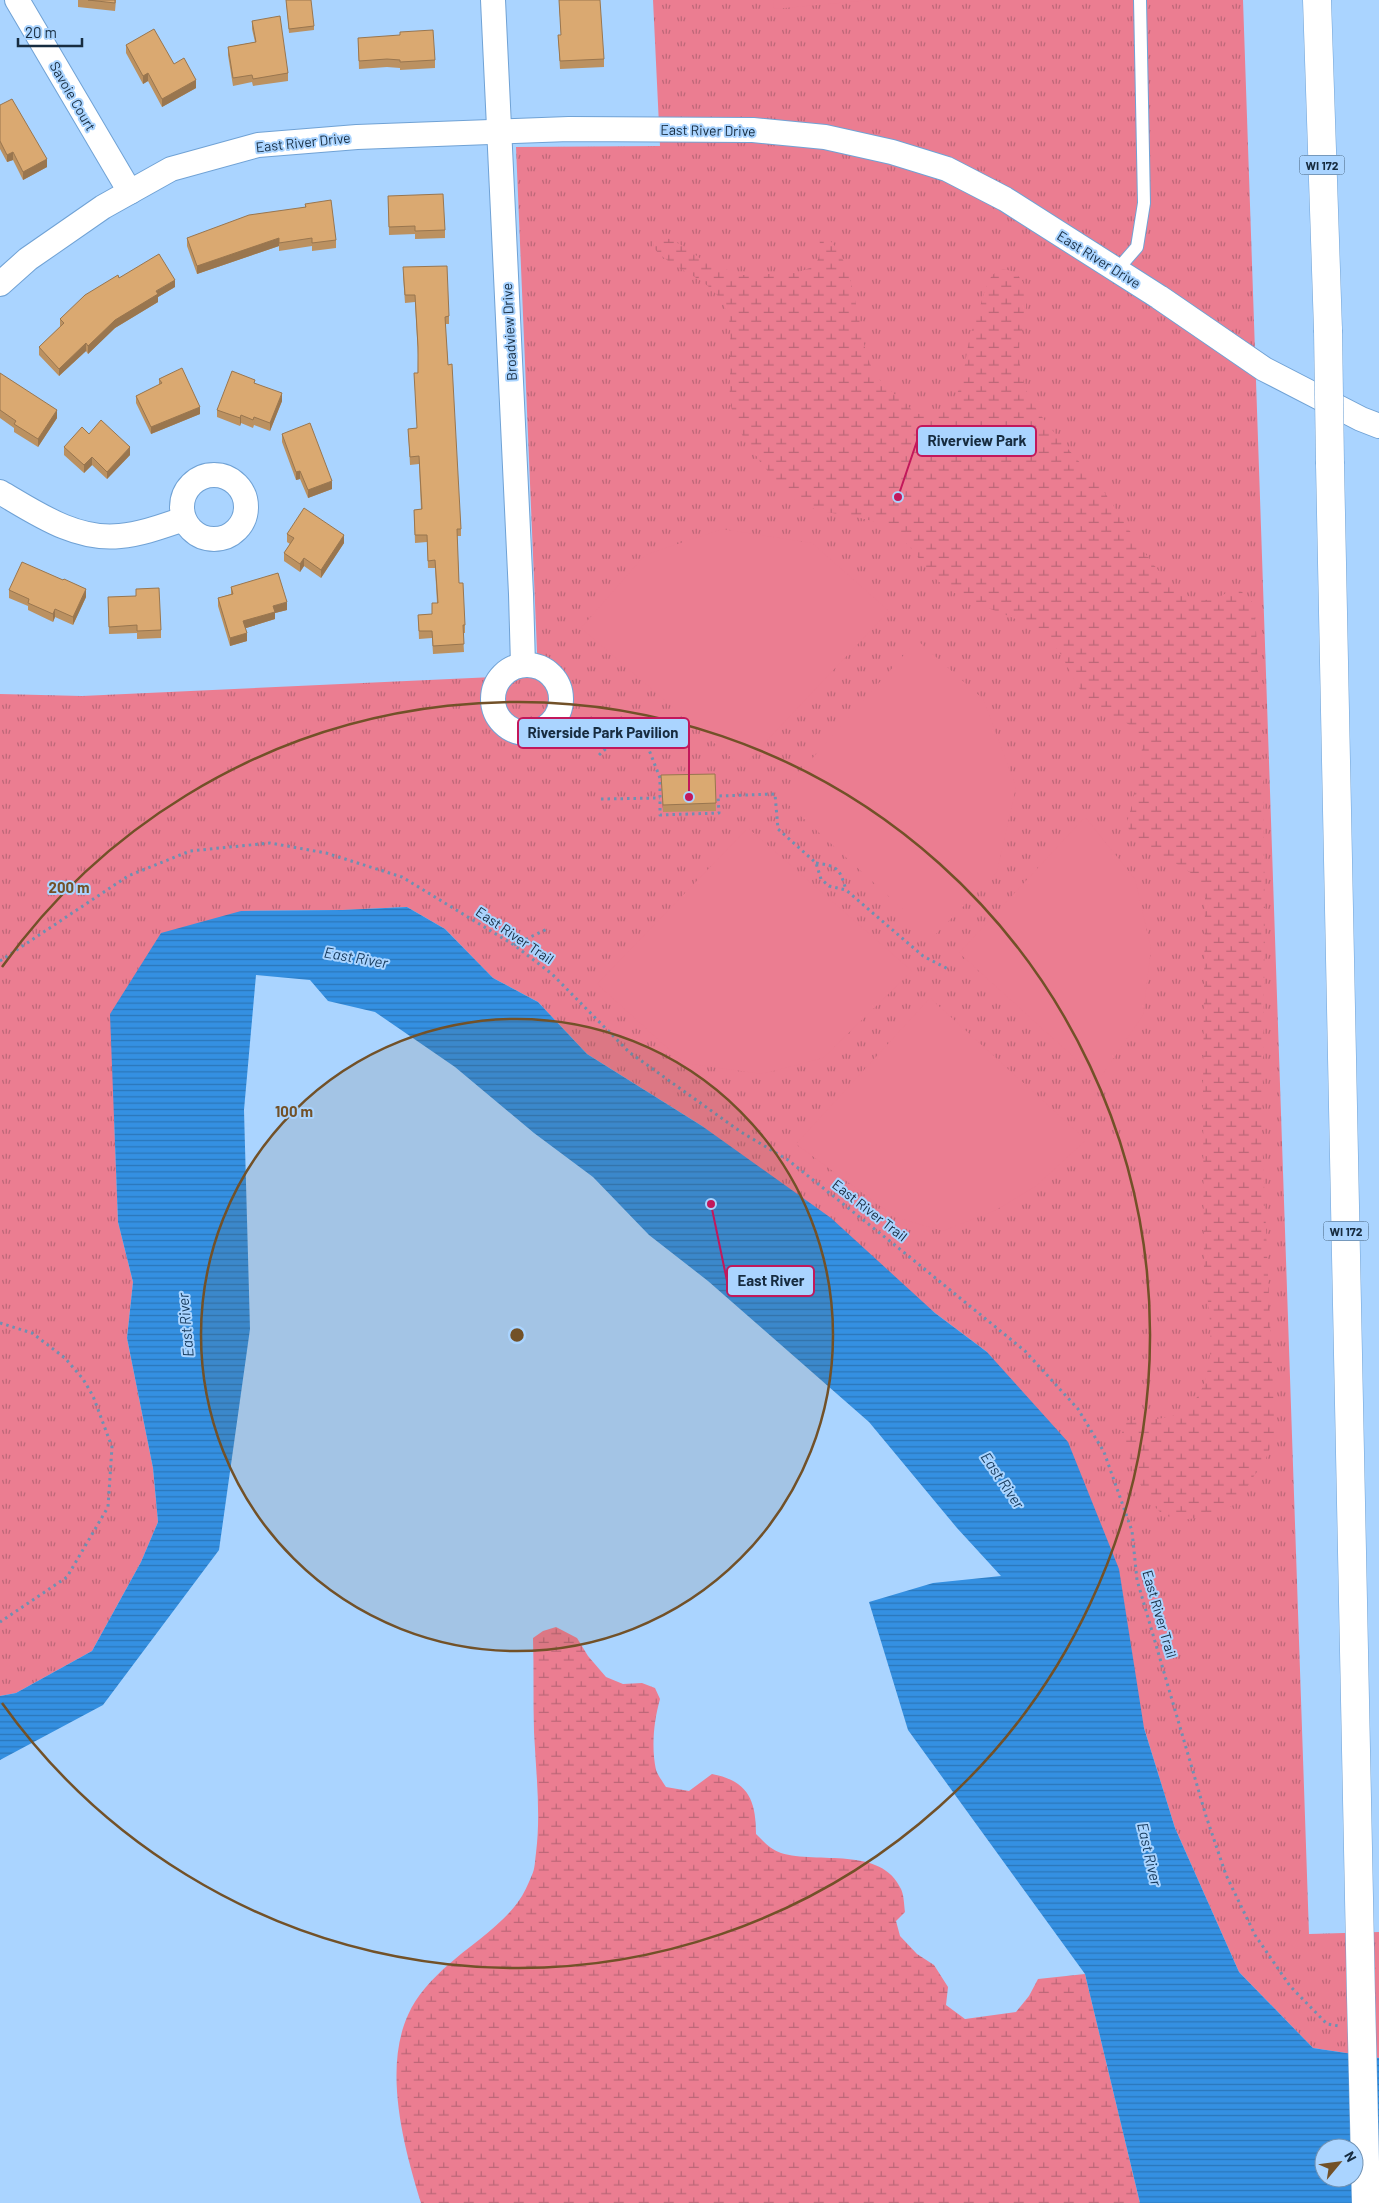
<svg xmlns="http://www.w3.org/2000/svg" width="1379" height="2203" font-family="Barlow,sans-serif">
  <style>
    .grass { fill: url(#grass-tufts) }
    .wetland { fill: url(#wetland-marsh) }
    .pitch { fill: #eb7d91 }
    .water { fill: url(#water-rules); fill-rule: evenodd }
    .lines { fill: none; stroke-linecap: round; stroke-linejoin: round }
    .lane-casing { stroke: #70a2d5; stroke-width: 14 }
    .street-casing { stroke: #70a2d5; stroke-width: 26 }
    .highway-casing { stroke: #70a2d5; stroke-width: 29 }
    .path { stroke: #6f90b2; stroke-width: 3; stroke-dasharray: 2.5 4; stroke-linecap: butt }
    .lane { stroke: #fff; stroke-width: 12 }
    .street { stroke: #fff; stroke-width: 24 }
    .highway { stroke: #fff; stroke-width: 28 }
    .highway-bridge-casing { stroke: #70a2d5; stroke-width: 29; stroke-linecap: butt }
    .highway-bridge { stroke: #fff; stroke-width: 28 }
    .wall { fill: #bb9161 }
    .shaded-wall { fill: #99764f }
    .building { fill: #daa971; stroke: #99764f }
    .ring { fill: none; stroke: #725128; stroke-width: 2.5 }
    .labels { text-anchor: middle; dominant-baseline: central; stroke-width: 4; stroke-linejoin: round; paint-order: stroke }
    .shield { fill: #aad4ff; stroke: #435e79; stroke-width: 1 }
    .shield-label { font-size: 12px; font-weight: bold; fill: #172c40 }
    .street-label { font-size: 14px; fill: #172c40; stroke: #aad4ff }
    .water-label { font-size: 15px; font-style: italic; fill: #16395b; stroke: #aad4ff }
    .centre { fill: #725128; stroke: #aad4ff; stroke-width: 2.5 }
    .ring-label { font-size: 15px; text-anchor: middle; font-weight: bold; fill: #725128; stroke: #aad4ff; stroke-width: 4; stroke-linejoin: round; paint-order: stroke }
    .leader { fill: none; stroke: #c2185b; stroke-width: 2 }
    .callout-dot { fill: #c2185b; stroke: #aad4ff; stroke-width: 2 }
    .callout { fill: #aad4ff; stroke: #c2185b; stroke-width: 2 }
    .callout-label { font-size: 15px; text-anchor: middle; font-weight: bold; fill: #172c40 }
  </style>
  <defs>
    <pattern id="grass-tufts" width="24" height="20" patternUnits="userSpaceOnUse" patternTransform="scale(1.25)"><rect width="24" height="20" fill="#eb7d91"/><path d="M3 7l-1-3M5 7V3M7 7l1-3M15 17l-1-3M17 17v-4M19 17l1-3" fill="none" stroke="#bd6778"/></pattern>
    <pattern id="wetland-marsh" width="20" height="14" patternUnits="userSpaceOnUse" patternTransform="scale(1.25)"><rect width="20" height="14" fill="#eb7d91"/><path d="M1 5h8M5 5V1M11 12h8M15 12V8" fill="none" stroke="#bd6778"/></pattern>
    <pattern id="water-rules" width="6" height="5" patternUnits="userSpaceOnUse" patternTransform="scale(1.25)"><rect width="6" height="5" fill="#3490e2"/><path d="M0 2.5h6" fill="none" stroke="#2b76b9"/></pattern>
  </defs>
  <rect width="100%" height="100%" fill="#aad4ff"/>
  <polygon class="grass" points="653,0 1243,0 1309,1934 1379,1932 1379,2058 1313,2048 1239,1972 1175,1828 1144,1728 987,1352 935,1313 702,1126 587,1054 538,1002 493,978 445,929 407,907 342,910 241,911 114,1114 118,1222 133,1282 127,1338 153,1468 158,1522 141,1562 92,1651 16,1693 0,1696 0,694 82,696 538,675 516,147 660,146"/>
  <g class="wetland">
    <path d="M825,237C856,256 857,334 871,366C878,383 895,393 908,406C923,422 945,419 955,398C964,381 965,360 969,341C972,327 978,314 982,300C984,293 987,283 991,277C999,266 1011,268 1019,277C1035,293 1020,330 1019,350C1019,363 1021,375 1025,388C1038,420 1080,460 1102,489C1123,518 1152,572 1181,592C1198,604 1217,602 1231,589L1240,590L1253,603L1256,630L1263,773L1265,918L1262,1138L1275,1435L1265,1461L1251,1480L1241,1500L1222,1512L1205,1517L1182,1520L1163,1515L1146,1498L1123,1442L1122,1430L1128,1420C1143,1420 1163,1420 1178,1414C1222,1393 1211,1315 1204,1276L1203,1089L1205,898C1202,892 1200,882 1195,877C1174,854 1135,859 1127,823C1132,805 1147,752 1140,737C1132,720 1107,716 1093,704C1071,686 1068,655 1046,637C1015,611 968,608 938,581C921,565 908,538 887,527C860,513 824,516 802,504C792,499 784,490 777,482C757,459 734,431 730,400C729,386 731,371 730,358C730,344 732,325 727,312C713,275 673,273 653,247L654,241L660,238L670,239L690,250L704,262L743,275L796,273L815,266L819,257L820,238Z"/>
    <path d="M556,1627L577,1638L588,1656L606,1677L623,1684L642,1683L655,1688L660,1699C654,1720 651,1747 656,1770C658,1776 663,1782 666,1787L689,1791L712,1774C748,1781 756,1800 756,1834C764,1842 770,1849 781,1853C817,1864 882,1846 901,1889C904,1895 904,1905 905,1912L896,1921L900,1936L917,1954L934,1965L948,1987L946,2005L965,2019L1016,2012L1029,1996L1038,1979L1085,1974L1140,2203H421C404,2148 383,2070 408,2015C416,1996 433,1978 448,1965C469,1946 502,1925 518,1902C524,1894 528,1884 532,1875C535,1869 535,1860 536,1853C541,1813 536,1773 534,1732C533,1701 534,1669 533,1638L543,1631Z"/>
  </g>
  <g class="pitch">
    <polygon points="773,0 872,0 774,9"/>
    <polygon points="722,529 812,543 889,611 742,767 581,628 645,555"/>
    <polygon points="917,640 983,699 1016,787 997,872 933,937 779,796"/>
    <polygon points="1085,817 1135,879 1151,949 1143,1015 1099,1080 959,953"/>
    <polygon points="748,828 912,971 823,1058 762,1074 684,1063 597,984"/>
    <polygon points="930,998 1086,1140 1036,1186 996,1210 943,1231 895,1217 796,1144"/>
  </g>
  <path class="water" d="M407,907L445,929L493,978L538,1002L587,1054L702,1126L831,1218L935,1313L987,1352L1068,1442L1119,1569L1144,1728L1175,1828L1239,1972L1313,2048L1379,2058V2203H1140L1085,1974L908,1730L869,1602L933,1583L1001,1576L957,1528L869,1422L708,1281L649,1235L593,1177L534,1133L455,1067L375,1012L328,1001L310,980L256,975L244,1110L250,1329L219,1550L103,1705L0,1760V1696L16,1693L92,1651L141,1562L158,1522L153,1468L127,1338L133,1282L118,1222L110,1014L161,933L241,911L342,910ZM1324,2148H1354V2178H1324Z"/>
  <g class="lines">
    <defs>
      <polyline id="lane" points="1117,270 1137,247 1144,203 1140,0"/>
      <g id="street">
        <polyline points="17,0 130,192"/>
        <polyline points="493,0 521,594 523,665"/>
        <polyline points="0,284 28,259 103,207 171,169 258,145 357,137 569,129 753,130 825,137 892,152 947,169 1005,199 1159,297 1264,369 1361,419 1379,426"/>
        <circle cx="214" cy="507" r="32"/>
        <path d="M0,492C36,513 76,541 120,536C142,534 163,526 184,519"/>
        <circle cx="527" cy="699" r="34"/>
      </g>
      <g id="highway">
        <polyline points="1317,0 1328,330"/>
        <polyline points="1330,464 1361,1997"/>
      </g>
    </defs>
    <use href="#lane" class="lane-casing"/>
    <use href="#street" class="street-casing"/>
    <use href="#highway" class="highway-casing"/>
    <g class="path">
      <polyline points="599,755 624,732 636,731 644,737 660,778 660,815 719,813 718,796 775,794 778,829 816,863 821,879 829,886 846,890 923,956 950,970"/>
      <polyline points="601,799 660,798"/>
      <path d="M816,863C838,866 840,869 846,890"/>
      <polyline points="514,945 547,929"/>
      <polyline points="0,961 128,876 190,851 270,843 326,853 402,877 514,945 552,974 629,1052 741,1132 788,1160 906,1254 1025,1351 1078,1409 1104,1452 1132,1531 1137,1580 1206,1816 1226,1875 1255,1935 1290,1986 1327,2024 1339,2026"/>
      <polyline points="0,1323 32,1333 65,1358 83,1379 93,1396 112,1447 108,1507 67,1577 0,1622"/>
    </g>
    <use href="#lane" class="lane"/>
    <use href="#street" class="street"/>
    <use href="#highway" class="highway"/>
    <defs>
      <g id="highway-bridge">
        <polyline points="1328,330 1330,464"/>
        <polyline points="1361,1997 1366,2203"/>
      </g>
    </defs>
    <use href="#highway-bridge" class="highway-bridge-casing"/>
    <use href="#highway-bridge" class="highway-bridge"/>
  </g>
  <g class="wall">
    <polygon points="78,0 116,0 115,11 78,7"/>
    <polygon points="286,0 314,26 314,30 289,33"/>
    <polygon points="559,0 604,59 604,67 560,69 558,35 561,35"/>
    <polygon points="252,21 288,73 288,81 253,86 252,82 233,86 228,55 228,47 255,42 252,29"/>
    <polygon points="358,38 435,60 435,68 400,70 400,68 387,67 359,69"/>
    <polygon points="126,45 174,64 196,88 162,107 148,81 143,84 126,53"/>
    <polygon points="0,105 47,167 23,180 13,160 7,162 0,149"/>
    <polygon points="388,196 445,230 445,238 415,239 415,234 389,235"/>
    <polygon points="305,204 336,240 336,248 312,251 312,246 279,251 279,246 197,274 187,246 187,238 305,207"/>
    <polygon points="403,275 449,316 449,324 445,324 461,529 461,536 457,536 459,583 465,625 465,633 463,633 464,652 433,654 432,638 419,639 418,615 432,614 437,603 435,568 428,568 427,542 415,543 414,510 421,509 419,464 410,465 408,429 417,428 418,355 415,302 405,303"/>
    <polygon points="175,287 158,297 158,302 115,328 88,354 86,351 59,376 39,355 39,347 60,327 60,319"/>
    <polygon points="0,373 57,418 38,447 14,432 14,428 0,418"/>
    <polygon points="159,379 200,414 151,434 136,403 136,396 159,385"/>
    <polygon points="255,383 282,401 270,431 254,425 253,428 241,423 240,426 217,417 217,410"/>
    <polygon points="89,434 130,455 107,479 92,465 84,473 64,455 64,447"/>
    <polygon points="282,434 332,489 308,498 300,479 296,480 282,442"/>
    <polygon points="287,534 344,543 321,578 304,566 300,572 284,561 284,553 290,544 287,542"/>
    <polygon points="231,587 287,610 275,613 275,619 246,628 247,641 230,646 218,606 218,598 231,594"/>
    <polygon points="9,590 86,597 73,625 55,617 53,622 28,610 28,606 9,598"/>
    <polygon points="108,597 161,630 161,638 137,639 137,633 109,634"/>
    <polygon points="715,774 716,811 663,812 661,775"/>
  </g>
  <g class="shaded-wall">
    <polygon points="148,73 148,81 143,84 143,76"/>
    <polygon points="196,80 196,88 162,107 162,99"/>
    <polygon points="13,152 13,160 7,162 7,155"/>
    <polygon points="47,159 47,167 23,180 23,172"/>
    <polygon points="279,238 279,246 197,274 197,266"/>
    <polygon points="175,280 175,287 158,297 158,302 115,328 88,354 88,346 115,320 156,291"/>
    <polygon points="86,343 86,351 59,376 59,369"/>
    <polygon points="282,393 282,401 270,431 270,423"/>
    <polygon points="200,407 200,414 151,434 151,427"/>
    <polygon points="57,410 57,418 38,447 38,439"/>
    <polygon points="241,415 241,423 240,426 240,418"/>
    <polygon points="130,447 130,455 107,479 107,472"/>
    <polygon points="92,457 92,465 84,473 84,465"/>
    <polygon points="300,471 300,479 296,480 296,472"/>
    <polygon points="332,481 332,489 308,498 308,490"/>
    <polygon points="344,535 344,543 321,578 321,570"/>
    <polygon points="304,558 304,566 300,572 300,564"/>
    <polygon points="86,589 86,597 73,625 73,617"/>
    <polygon points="287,602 287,610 275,613 275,619 243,629 243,621 273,606"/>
    <polygon points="55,609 55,617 53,622 53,614"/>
    <polygon points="247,633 247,641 230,646 230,638"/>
  </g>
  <g class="building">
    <polygon points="88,0 115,0 115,3"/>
    <polygon points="286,0 311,0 314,26 289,29"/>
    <polygon points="559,0 600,0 604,59 560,61 558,35 561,35"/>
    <polygon points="280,16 288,73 253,79 252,75 233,78 228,47 256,42 252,21"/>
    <polygon points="154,29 174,64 184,58 196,80 162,99 148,73 143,76 126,45"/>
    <polygon points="433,30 435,60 400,62 400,60 387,59 359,61 358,38 400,35 400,32"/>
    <polygon points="12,99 47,159 23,172 13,152 7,155 0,141 0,105"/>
    <polygon points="443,194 445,230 415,231 415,226 389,227 388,196"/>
    <polygon points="331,200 336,240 312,243 312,238 279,243 279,238 197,266 187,238 249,215 306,207 305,204"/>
    <polygon points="159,254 175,280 156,291 158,294 115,320 88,346 86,343 59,369 39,347 64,323 60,319 85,295 118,275 119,278"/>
    <polygon points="447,266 449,316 445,317 448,365 452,364 461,529 457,529 459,583 463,583 465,625 463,625 464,644 433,646 432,631 419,631 418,615 432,614 432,603 438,603 435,560 428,561 427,535 415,535 414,510 422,509 419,456 410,457 408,429 417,428 414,373 418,373 418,347 415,295 405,295 403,267"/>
    <polygon points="182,368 200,407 151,427 136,396 162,383 159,379"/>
    <polygon points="232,371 255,380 254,383 282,393 270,423 254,417 253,420 241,415 240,418 217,410"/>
    <polygon points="0,373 57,410 38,439 14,424 16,421 0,410"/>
    <polygon points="101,420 130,447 107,472 92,457 84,465 64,447 82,427 89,434"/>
    <polygon points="310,423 332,481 308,490 300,471 296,472 282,434"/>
    <polygon points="304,508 344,535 321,570 304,558 300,564 284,553 294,538 287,534"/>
    <polygon points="22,562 63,580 64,579 86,589 73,617 55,609 53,614 28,603 29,599 9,590"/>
    <polygon points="278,573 287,602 273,606 275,612 243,621 247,633 230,638 218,598 233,594 231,587"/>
    <polygon points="159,588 161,630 137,631 137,625 109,627 108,597 136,596 136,589"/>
    <polygon points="715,774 716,803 663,805 661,775"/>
  </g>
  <circle cx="517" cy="1335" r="316" fill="#725128" fill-opacity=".12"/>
  <g class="ring">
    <circle cx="517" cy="1335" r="316"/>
    <path d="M2 967A633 633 0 1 1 2 1703"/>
  </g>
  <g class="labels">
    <g class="shield">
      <rect x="1299.5" y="155.5" width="45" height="19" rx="4"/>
      <rect x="1323.5" y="1221.5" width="45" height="19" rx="4"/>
    </g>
    <g class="shield-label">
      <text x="1322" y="165">WI 172</text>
      <text x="1346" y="1231">WI 172</text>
    </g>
    <g class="street-label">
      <text transform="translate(73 96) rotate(60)">Savoie Court</text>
      <text transform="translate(708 130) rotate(1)">East River Drive</text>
      <text transform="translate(303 142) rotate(-6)">East River Drive</text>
      <text transform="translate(1099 259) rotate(32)">East River Drive</text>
      <text transform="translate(509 332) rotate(-93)">Broadview Drive</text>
      <text transform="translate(515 935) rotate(34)">East River Trail</text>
      <text transform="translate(870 1210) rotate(38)">East River Trail</text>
      <text transform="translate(1160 1614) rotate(74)">East River Trail</text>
    </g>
    <g class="water-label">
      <text transform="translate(356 957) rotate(10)">East River</text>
      <text transform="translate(185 1325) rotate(-95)">East River</text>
      <text transform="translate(1003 1480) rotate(56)">East River</text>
      <text transform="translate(1150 1854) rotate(77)">East River</text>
    </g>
  </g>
  <circle cx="517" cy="1335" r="8" class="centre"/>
  <g class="ring-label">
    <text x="69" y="893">200 m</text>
    <text x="294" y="1117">100 m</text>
  </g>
  <path class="leader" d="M898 497L917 441M689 797L689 733M711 1204L727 1281"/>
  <g class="callout-dot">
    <circle cx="898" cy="497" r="5"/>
    <circle cx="689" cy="797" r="5"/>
    <circle cx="711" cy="1204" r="5"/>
  </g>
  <g class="callout">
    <rect x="917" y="426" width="119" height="30" rx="5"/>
    <rect x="518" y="718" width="171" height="30" rx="5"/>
    <rect x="727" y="1266" width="87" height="30" rx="5"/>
  </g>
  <g class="callout-label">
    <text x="977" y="446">Riverview Park</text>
    <text x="603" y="738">Riverside Park Pavilion</text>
    <text x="771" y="1286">East River</text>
  </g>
  <g transform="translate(1339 2163) rotate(61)"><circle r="24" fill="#aad4ff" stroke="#6f91b3"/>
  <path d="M0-4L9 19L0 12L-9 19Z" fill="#725128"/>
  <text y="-8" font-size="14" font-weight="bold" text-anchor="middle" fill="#172c40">N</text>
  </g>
  <path d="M18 38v8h64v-8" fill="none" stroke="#172c40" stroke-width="2.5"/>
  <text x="25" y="38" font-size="15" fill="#172c40" stroke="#aad4ff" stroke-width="4" paint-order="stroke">20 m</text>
</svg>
